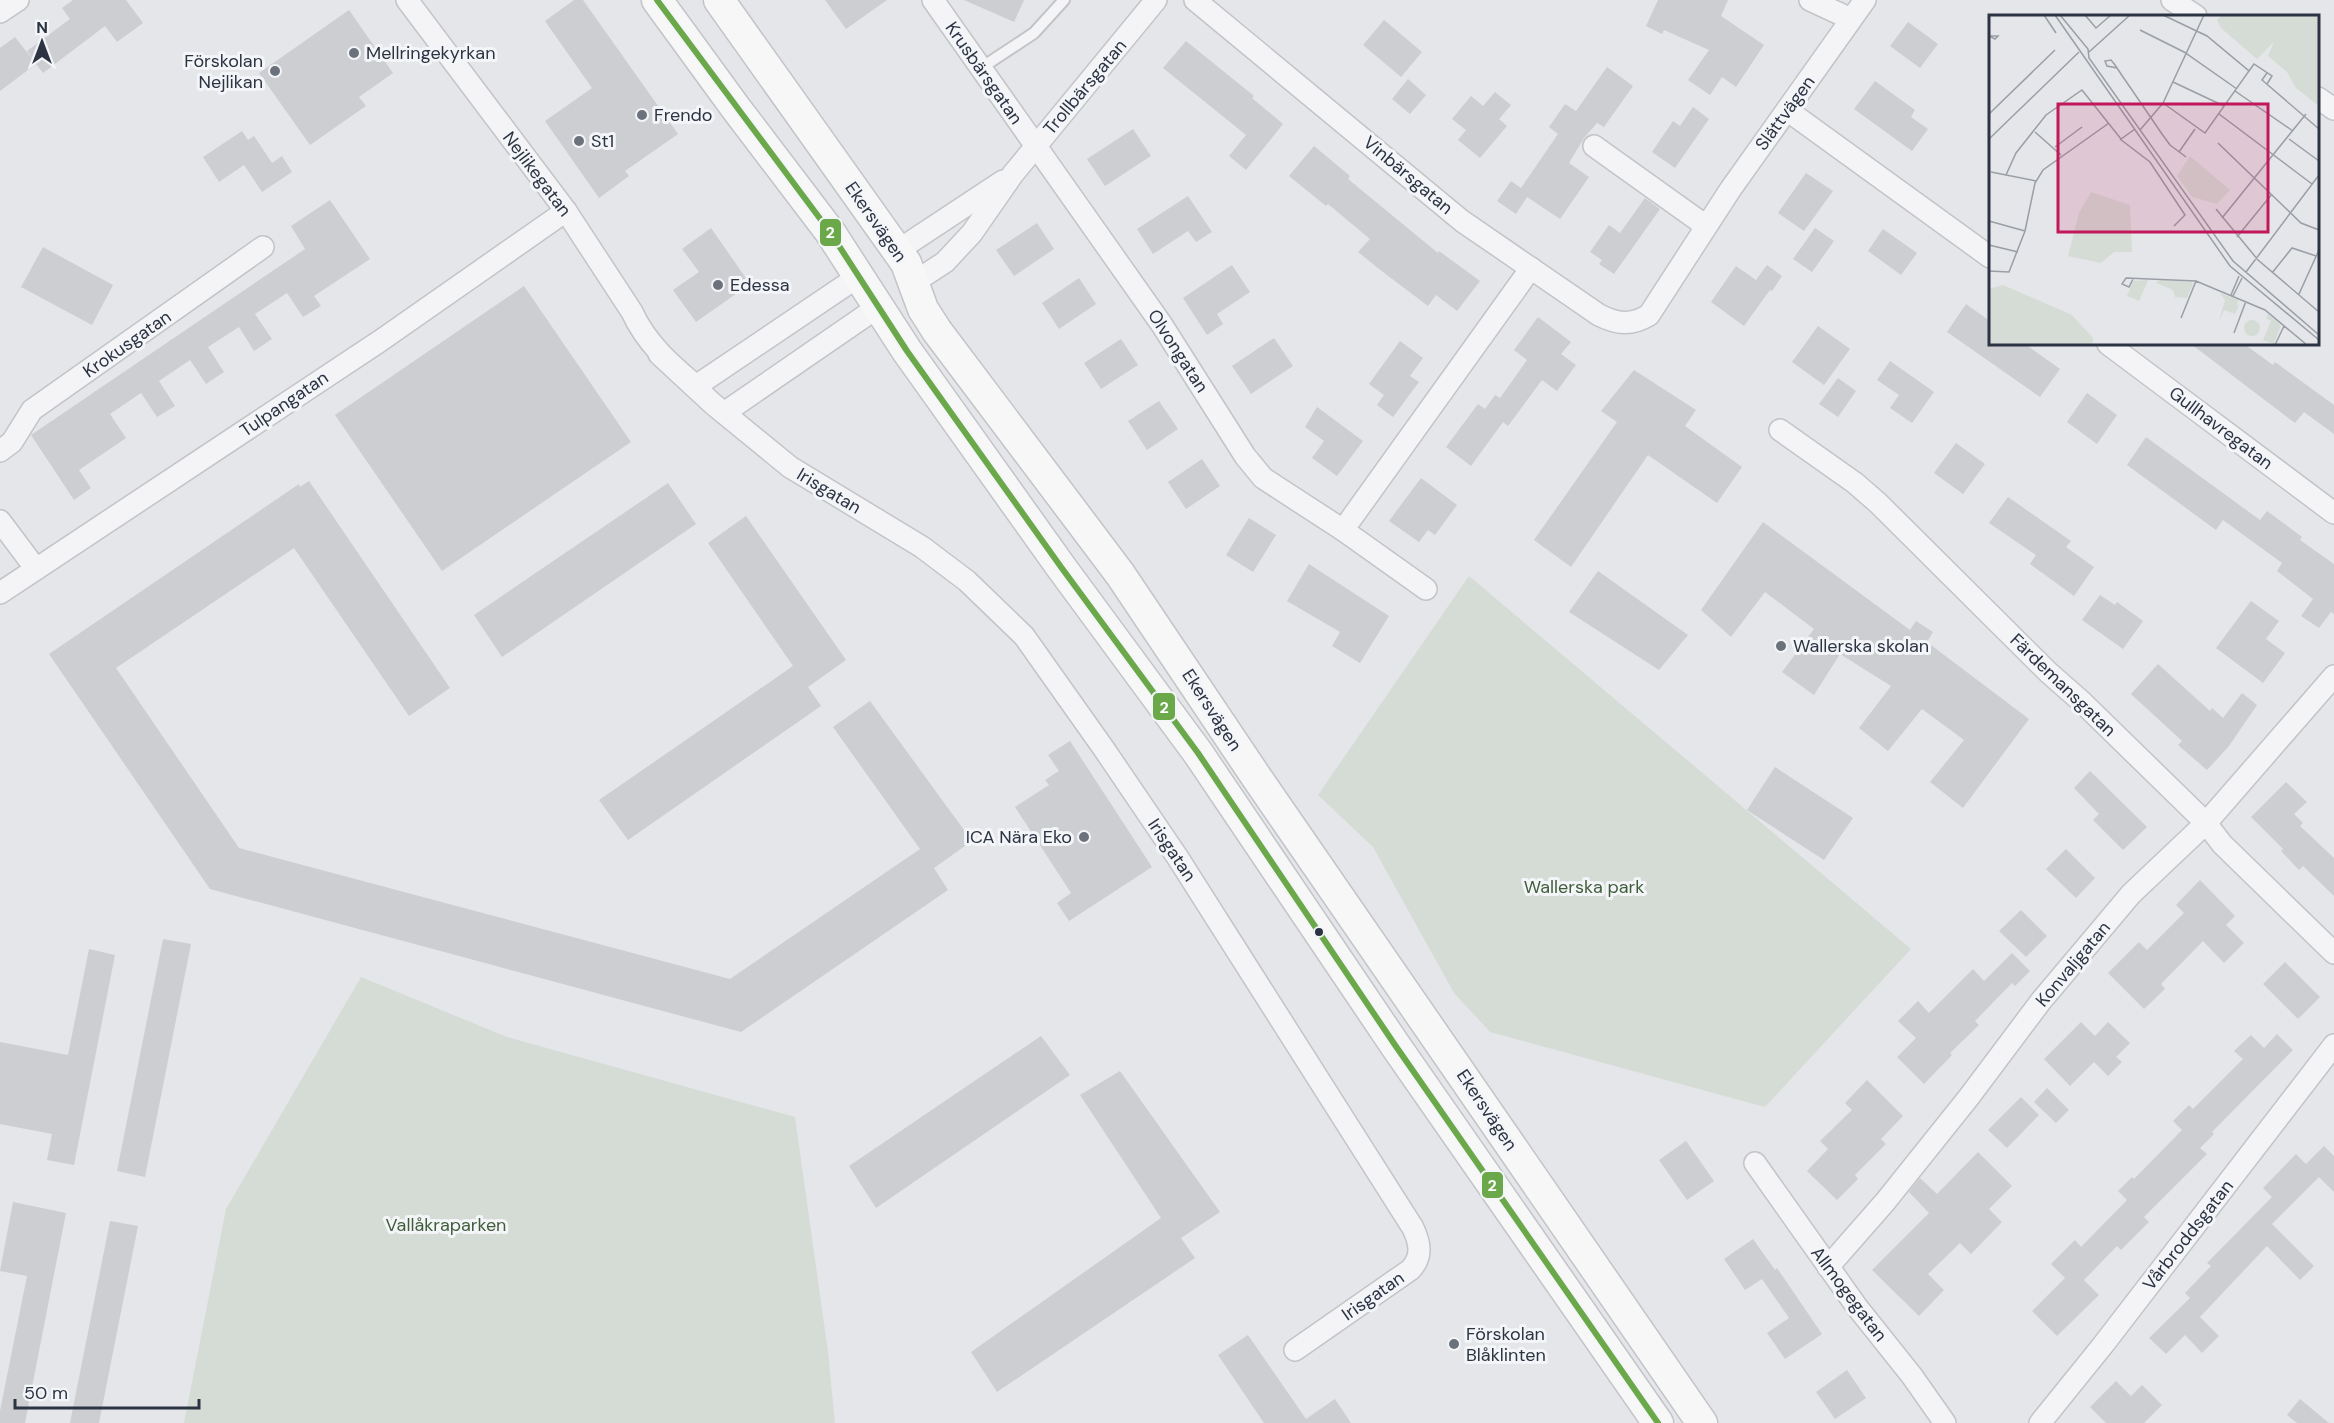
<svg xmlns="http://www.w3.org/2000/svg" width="2334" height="1423" font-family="'DM Sans',sans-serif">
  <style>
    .green { fill: #d5dcd5 }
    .building { fill: #cdced1 }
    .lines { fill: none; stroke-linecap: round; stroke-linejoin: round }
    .lane-casing { stroke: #c2c4c7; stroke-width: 14 }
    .street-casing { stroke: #c2c4c7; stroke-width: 24 }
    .secondary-casing { stroke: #c2c4c7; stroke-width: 33 }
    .lane { stroke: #f4f4f6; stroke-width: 10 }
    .street { stroke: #f4f4f6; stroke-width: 21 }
    .secondary { stroke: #f7f7f8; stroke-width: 30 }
    .bus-1-casing { stroke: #f3f5f8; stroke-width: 10 }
    .bus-1 { stroke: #6ba849; stroke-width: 6 }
    .poi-dot { fill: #6c727c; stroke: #f3f5f8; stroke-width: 2 }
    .bus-dot { fill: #2c3342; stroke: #f3f5f8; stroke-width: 2 }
    .labels { text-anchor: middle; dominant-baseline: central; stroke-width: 6; stroke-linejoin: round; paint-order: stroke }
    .poi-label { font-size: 18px; fill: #2c3342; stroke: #f3f5f8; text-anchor: start }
    .street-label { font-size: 18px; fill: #2c3342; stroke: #f3f5f8 }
    .park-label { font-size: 18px; fill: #405d3a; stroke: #f3f5f8 }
    .inset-road { fill: none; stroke: #9a9ea6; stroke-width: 1.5 }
    .view { fill: #c2185b; fill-opacity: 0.15; stroke: #c2185b; stroke-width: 3 }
    .inset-edge { fill: none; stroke: #2c3342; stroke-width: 3 }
    .line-badge { stroke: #f3f5f8; stroke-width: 2 }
    .badge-label { font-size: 16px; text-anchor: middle; font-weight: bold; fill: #fff }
  </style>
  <rect width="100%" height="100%" fill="#e4e6e9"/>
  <g class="green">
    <polygon points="1469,576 1911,949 1765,1107 1490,1032 1454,993 1373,847 1318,795"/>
    <polygon points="361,977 507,1037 795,1117 828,1352 835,1423 184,1423 226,1209"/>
  </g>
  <g class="building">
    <polygon points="73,0 126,0 143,23 117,42 105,26 43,73 36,64 0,91 0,48 15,37 33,60 27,51 70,19 62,8"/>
    <polygon points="574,0 583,0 678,134 625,171 629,176 599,198 545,121 592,88 545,21"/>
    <polygon points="825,0 887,0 846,29"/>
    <polygon points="964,0 1024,0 1014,22"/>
    <polygon points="1658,0 1728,0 1721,16 1764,45 1736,87 1722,77 1710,95 1688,80 1709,50 1664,30 1662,34 1646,26"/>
    <polygon points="349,10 393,73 359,97 366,106 310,145 259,73"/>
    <polygon points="1384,20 1422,52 1401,77 1363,45"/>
    <polygon points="1908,22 1938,44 1920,68 1890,46"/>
    <polygon points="1186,41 1254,96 1252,98 1283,124 1246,170 1229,156 1246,135 1163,68"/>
    <polygon points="1607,67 1633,86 1604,127 1597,123 1584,138 1569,163 1589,177 1560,219 1527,197 1516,214 1497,201 1511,181 1521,188 1558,134 1549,127 1565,104 1576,111"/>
    <polygon points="1408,79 1426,95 1410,114 1392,99"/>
    <polygon points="1875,81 1915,110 1911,117 1928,129 1912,151 1854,109"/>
    <polygon points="1495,92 1511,105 1499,119 1507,126 1480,158 1458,140 1466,130 1452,119 1471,96 1483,106"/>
    <polygon points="1693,107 1709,119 1675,168 1652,152 1673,121 1680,126"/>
    <polygon points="1133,129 1151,156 1105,186 1087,159"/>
    <polygon points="242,131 248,140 254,136 272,163 282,156 292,172 262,192 244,165 219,182 203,157"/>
    <polygon points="1314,146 1350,176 1348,179 1438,253 1439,251 1480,281 1457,311 1436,295 1428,306 1383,272 1358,252 1370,239 1328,204 1326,206 1289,176"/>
    <polygon points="1806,173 1833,191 1804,231 1778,213"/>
    <polygon points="1188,196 1212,232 1196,242 1188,231 1153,254 1137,229"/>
    <polygon points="1645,198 1660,209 1614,274 1599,264 1602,260 1590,252 1609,225 1620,233"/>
    <polygon points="330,200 370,259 314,296 321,306 303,317 287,293 255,314 272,339 254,351 239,327 208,347 224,372 206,384 190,360 159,381 175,406 157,417 141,393 110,414 126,438 79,470 91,488 74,500 31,435 305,249 291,226"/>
    <polygon points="1037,223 1054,249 1014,276 996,250"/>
    <polygon points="711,228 750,284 696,322 673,290 699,272 682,249"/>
    <polygon points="1815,228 1834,241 1812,272 1793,259"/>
    <polygon points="1883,229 1917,253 1901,275 1868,251"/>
    <polygon points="43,247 113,285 92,325 21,287"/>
    <polygon points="1232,265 1250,292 1217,314 1223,324 1207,335 1183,298"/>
    <polygon points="1767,265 1782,276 1772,291 1770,290 1744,326 1711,302 1736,266 1756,280"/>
    <polygon points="1079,278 1096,304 1059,329 1042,303"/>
    <polygon points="524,286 631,442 442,571 335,415"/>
    <polygon points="1966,304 1990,321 1990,344 2025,344 2060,369 2040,397 1947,332"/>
    <polygon points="1538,317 1571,342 1561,354 1576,365 1557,391 1542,380 1508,426 1503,422 1471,466 1446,447 1478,404 1485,409 1495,395 1500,398 1527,360 1514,350"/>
    <polygon points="1818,326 1850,349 1824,385 1792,362"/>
    <polygon points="1274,338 1293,366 1251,394 1232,366"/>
    <polygon points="1121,339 1138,365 1101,389 1084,363"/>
    <polygon points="1400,341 1423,358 1410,376 1419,382 1393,417 1377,405 1384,395 1369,384"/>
    <polygon points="2191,344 2244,344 2273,365 2275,362 2334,405 2334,434 2304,412 2295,423"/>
    <polygon points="1890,361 1934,392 1912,423 1890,408 1899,395 1877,380"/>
    <polygon points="1634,370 1696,410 1685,426 1742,467 1717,503 1648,455 1571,567 1534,540 1617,422 1601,411"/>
    <polygon points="1838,378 1856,391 1838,417 1819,404"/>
    <polygon points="2087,393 2117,415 2097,444 2067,422"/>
    <polygon points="1159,401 1178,429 1147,450 1128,421"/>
    <polygon points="1317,407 1363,441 1337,476 1312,458 1324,441 1305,427"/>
    <polygon points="2146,437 2260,520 2267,511 2302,537 2300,540 2334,564 2334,614 2331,612 2319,628 2301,616 2313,599 2277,571 2282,563 2223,520 2216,530 2127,465"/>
    <polygon points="1956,443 1985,464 1963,494 1934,473"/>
    <polygon points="1202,459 1220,486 1186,509 1168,482"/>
    <polygon points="1421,478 1457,505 1435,535 1428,530 1419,542 1389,521"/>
    <polygon points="309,481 450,688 409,716 294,548 116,668 239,848 730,979 920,849 833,727 870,701 972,841 934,868 948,890 741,1032 210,889 49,654 299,484 300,487"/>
    <polygon points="668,483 696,524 502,657 474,615"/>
    <polygon points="2008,497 2071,541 2066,547 2094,567 2074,596 2030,564 2036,555 1989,523"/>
    <polygon points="746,516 846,660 808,687 821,706 628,840 599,800 793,666 708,543"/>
    <polygon points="1249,518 1276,535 1253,572 1226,555"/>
    <polygon points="1763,522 1910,630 1916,621 1933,632 1927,642 2029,719 1963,808 1930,782 1964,740 1922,709 1888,751 1859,728 1891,686 1840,654 1814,695 1782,672 1814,629 1765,592 1731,637 1701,610"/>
    <polygon points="1309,564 1389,616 1360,663 1332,646 1340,632 1287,601"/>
    <polygon points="1598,571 1688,635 1659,670 1569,612"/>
    <polygon points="2100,595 2115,605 2117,602 2143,621 2123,649 2082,620"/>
    <polygon points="2251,601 2279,621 2266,639 2285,653 2263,683 2216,648"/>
    <polygon points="2158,664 2210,711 2212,708 2223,718 2242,693 2257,705 2229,746 2207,770 2178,745 2182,741 2131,694"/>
    <polygon points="1070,741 1152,867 1069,921 1057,903 1071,893 1015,807 1049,785 1045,780 1059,771 1048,755"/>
    <polygon points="1775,767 1853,818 1824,860 1747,810"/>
    <polygon points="2090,771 2147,827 2123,850 2093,820 2099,814 2074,788"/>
    <polygon points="2286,782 2307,802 2294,814 2303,823 2300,826 2334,858 2334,896 2303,866 2299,870 2281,851 2283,849 2251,817"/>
    <polygon points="2066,849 2095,878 2076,898 2046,869"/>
    <polygon points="2200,880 2235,916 2226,925 2244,943 2224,963 2203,941 2161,984 2165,989 2144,1009 2108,973 2139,942 2147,950 2184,913 2176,905"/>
    <polygon points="2021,910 2047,936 2026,957 1999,931"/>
    <polygon points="163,939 191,944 145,1177 117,1171"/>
    <polygon points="89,949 115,955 74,1165 47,1160 52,1134 0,1124 0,1042 68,1055"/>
    <polygon points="2012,953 2030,971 2015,986 2012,983 1975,1021 1979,1025 1950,1053 1952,1055 1924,1084 1897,1057 1916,1038 1898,1021 1918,1001 1929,1013 1973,969 1984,981"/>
    <polygon points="2285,962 2320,997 2298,1019 2263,984"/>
    <polygon points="2081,1022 2095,1036 2108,1022 2130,1043 2116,1057 2122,1062 2108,1076 2094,1062 2070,1086 2044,1059"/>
    <polygon points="2277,1034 2293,1050 2212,1132 2214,1134 2200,1148 2207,1154 2144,1217 2149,1222 2121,1250 2117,1246 2084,1280 2099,1295 2057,1336 2032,1311 2065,1278 2051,1264 2075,1240 2081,1247 2127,1200 2118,1191 2132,1177 2134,1179 2182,1130 2173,1121 2189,1105 2193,1109 2243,1059 2234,1051 2251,1035 2264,1048"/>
    <polygon points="1041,1036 1070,1075 876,1208 849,1166"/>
    <polygon points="1120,1071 1220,1212 1181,1238 1195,1258 997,1392 971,1352 1161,1218 1080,1095"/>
    <polygon points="1867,1080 1903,1116 1881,1139 1886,1144 1855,1175 1858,1179 1837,1200 1807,1171 1828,1149 1820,1141 1852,1110 1845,1103"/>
    <polygon points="2047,1088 2069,1110 2056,1123 2034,1102"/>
    <polygon points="2021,1097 2039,1115 2007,1148 1988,1130"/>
    <polygon points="1686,1141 1714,1181 1687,1200 1659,1160"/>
    <polygon points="2324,1146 2334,1156 2334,1192 2319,1177 2272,1224 2314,1266 2300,1280 2267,1246 2200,1317 2219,1336 2202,1353 2185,1335 2166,1354 2149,1338 2190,1298 2185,1293 2211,1266 2207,1263 2272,1197 2263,1188 2296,1154 2306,1164"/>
    <polygon points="1978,1152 2012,1186 1989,1209 2002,1222 1971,1254 1960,1243 1928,1274 1944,1290 1919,1316 1872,1270 1929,1213 1909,1192 1920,1178 1937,1194"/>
    <polygon points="13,1202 66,1213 25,1423 0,1423 0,1411 27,1276 0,1271"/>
    <polygon points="110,1221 138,1226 99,1423 70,1423"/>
    <polygon points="1753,1239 1775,1270 1777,1268 1822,1334 1785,1359 1767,1333 1789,1318 1762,1279 1745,1290 1724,1259"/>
    <polygon points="1248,1335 1306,1419 1335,1399 1351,1423 1264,1423 1218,1355"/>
    <polygon points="1847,1370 1866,1398 1835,1419 1816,1392"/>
    <polygon points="2116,1381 2131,1396 2142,1385 2162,1405 2144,1423 2106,1423 2090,1407"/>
    <polygon points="2300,1399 2329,1423 2297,1423 2287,1415"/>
  </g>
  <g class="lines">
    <defs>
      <polyline id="lane" points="981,68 1034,33 1064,0"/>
      <g id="street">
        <path d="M407,0L566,211L632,312C646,343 670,364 696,386L859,276"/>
        <polyline points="933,0 1162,325 1245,456 1263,478 1343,530 1426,589"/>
        <path d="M1195,0L1462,221L1599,315C1617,324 1631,326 1649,315L1730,190L1865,0"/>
        <polyline points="1810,0 1851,19"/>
        <polyline points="2172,0 2196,16"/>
        <polyline points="0,12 18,0"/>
        <polyline points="2318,98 2334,109"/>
        <polyline points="1787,110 1990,257"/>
        <polyline points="1594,146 1706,226"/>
        <polyline points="897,251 1003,181"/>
        <polyline points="913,283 945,262 972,233 1013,174 1156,0"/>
        <polyline points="2108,344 2334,513"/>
        <path d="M659,354L713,404L790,467L922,547L967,581L1024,636L1104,749L1178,858L1413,1228C1420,1243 1423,1257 1410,1270L1295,1350"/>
        <polyline points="724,413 878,307"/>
        <polyline points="1780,430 1855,483 1878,503 2049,673 2082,702 2206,823 2222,844 2334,953"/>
        <polyline points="0,451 12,442 32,410 263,247"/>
        <polyline points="0,521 36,569"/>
        <polyline points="1343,530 1531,268"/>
        <polyline points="0,593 380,341 566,211"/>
        <polyline points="1755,1163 1857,1307 1912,1376 1945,1423"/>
        <polyline points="1828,1267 1885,1202 1969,1097 2041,1001 2131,894 2206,823 2334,676"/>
        <polyline points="2040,1423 2103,1345 2334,1045"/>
      </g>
      <g id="secondary">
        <polyline points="657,0 735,107 830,232 907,351 1061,567 1198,753 1395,1045 1658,1423"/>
        <polyline points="719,0 906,263 923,309 937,331 1120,574 1257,778 1702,1423"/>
      </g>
    </defs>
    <use href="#lane" class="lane-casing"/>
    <use href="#street" class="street-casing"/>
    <use href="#secondary" class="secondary-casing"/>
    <use href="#lane" class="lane"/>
    <use href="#street" class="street"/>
    <use href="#secondary" class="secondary"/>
    <defs>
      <polyline id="bus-1" points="657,0 830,232 907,351 1061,567 1198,753 1395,1045 1658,1423"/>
    </defs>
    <use href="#bus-1" class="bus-1-casing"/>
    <use href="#bus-1" class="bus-1"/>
  </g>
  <g class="poi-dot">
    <circle cx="354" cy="53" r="6"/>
    <circle cx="275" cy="71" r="6"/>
    <circle cx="642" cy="115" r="6"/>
    <circle cx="579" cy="141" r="6"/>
    <circle cx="718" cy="285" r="6"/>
    <circle cx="1781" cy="646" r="6"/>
    <circle cx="1084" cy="837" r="6"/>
    <circle cx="1454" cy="1344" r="6"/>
  </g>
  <circle class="bus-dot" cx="1319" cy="932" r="5"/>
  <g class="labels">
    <g class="poi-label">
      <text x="366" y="53">Mellringekyrkan</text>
      <text x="263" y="61" text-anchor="end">Förskolan<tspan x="263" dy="21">Nejlikan</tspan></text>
      <text x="654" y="115">Frendo</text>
      <text x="591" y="141">St1</text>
      <text x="730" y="285">Edessa</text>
      <text x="1793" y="646">Wallerska skolan</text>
      <text x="1072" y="837" text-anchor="end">ICA Nära Eko</text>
      <text x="1466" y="1334">Förskolan<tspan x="1466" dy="21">Blåklinten</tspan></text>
    </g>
    <g class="street-label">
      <text transform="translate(984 73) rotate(55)">Krusbärsgatan</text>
      <text transform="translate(1085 87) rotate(-50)">Trollbärsgatan</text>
      <text transform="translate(1785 113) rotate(-54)">Slättvägen</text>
      <text transform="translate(537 174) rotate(53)">Nejlikegatan</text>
      <text transform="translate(1408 175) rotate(40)">Vinbärsgatan</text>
      <text transform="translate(876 222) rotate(55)">Ekersvägen</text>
      <text transform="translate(127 344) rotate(-35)">Krokusgatan</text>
      <text transform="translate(1178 351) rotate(57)">Olvongatan</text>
      <text transform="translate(284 404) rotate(-34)">Tulpangatan</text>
      <text transform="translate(2221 428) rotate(37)">Gullhavregatan</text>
      <text transform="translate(829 491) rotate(31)">Irisgatan</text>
      <text transform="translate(2063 685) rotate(44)">Färdemansgatan</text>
      <text transform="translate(1212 710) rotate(57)">Ekersvägen</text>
      <text transform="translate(1172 850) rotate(56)">Irisgatan</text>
      <text transform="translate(2073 964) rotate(-50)">Konvaljgatan</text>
      <text transform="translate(1487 1110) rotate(56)">Ekersvägen</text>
      <text transform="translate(2188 1235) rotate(-52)">Vårbroddsgatan</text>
      <text transform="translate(1849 1294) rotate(53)">Allmogegatan</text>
      <text transform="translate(1373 1296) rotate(-35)">Irisgatan</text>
    </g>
    <g class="park-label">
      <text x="1584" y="887">Wallerska park</text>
      <text x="446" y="1225">Vallåkraparken</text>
    </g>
  </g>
  <g transform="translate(1989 15)">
    <rect width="330" height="330" fill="#e4e6e9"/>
    <path d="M233,0H330V91L307,73L298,57L279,41L285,27L268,44L232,13L228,5ZM201,141L241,175L228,189L203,182L188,161ZM102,177L141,190L143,237H125L112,248L79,241L90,198ZM159,265L150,286L138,281L144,266ZM171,265L203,267L204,269L198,283L186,282L184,275L167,268ZM14,270L83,300L104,323L103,330H0V274ZM231,278L249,285L248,292L252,286L246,299L235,295L229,309L236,285ZM279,299L292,310L285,329L274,325L282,306L277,303ZM255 313a8 8 0 1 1 16 0a8 8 0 1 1-16 0Z" fill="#d5dcd5"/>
    <path class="inset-road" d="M55,0L67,18M66,0L241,251L330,325M71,0L99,34L100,43L244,246L330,320M96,0L107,13L122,0M174,0L218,21L260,56L216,118L174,88M151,15L195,37L248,74M0,21L6,24L9,21H0M100,37L141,0M128,53L118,51L116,46L122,45L126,50L134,62L143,75L173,119L181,130L197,142M260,56L265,49L283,61L278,69M278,58L273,65L330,114M184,67L235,91M246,76L304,116M0,99L66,35M230,99L323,169M151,115L174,88L215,0M46,117L72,140M0,124L90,37M131,124L161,147L196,200L185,211M300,124L330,146M229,128L312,208L330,215M66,132L93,112M190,137L206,114M2,157L47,166M17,160L27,138L57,100L93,75L132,124L146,114M227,194L269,245L330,297M233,203L317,99M0,206L36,216M248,222L283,179M0,230L29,237M0,256L20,257L36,216L46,168L54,155L120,108M257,257L330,160M283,258L303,233L327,241M144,264L140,272L133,269L137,263L207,266L276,295L318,330M310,279L330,235M242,280L250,261M244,281L253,263M192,303L207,266M245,318L257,286M286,330L295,311"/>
    <path class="view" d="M69,89H279V217H69Z"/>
    <rect width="330" height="330" class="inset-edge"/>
  </g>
  <g class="line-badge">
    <rect x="819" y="218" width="23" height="29" rx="6" fill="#6ba849"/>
    <rect x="1152" y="692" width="24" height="29" rx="6" fill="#6ba849"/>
    <rect x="1481" y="1171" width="23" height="28" rx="6" fill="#6ba849"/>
  </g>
  <g class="badge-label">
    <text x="830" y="238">2</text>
    <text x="1164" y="713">2</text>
    <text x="1492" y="1191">2</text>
  </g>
  <g transform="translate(42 42)" stroke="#f3f5f8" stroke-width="4.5" paint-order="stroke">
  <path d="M0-4.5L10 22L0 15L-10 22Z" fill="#2c3342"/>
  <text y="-9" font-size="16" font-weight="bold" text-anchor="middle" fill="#2c3342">N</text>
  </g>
  <path d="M15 1399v9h184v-9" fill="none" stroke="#2c3342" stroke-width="3"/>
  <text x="24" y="1399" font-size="18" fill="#2c3342" stroke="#f3f5f8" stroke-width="4.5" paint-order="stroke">50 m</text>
</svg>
